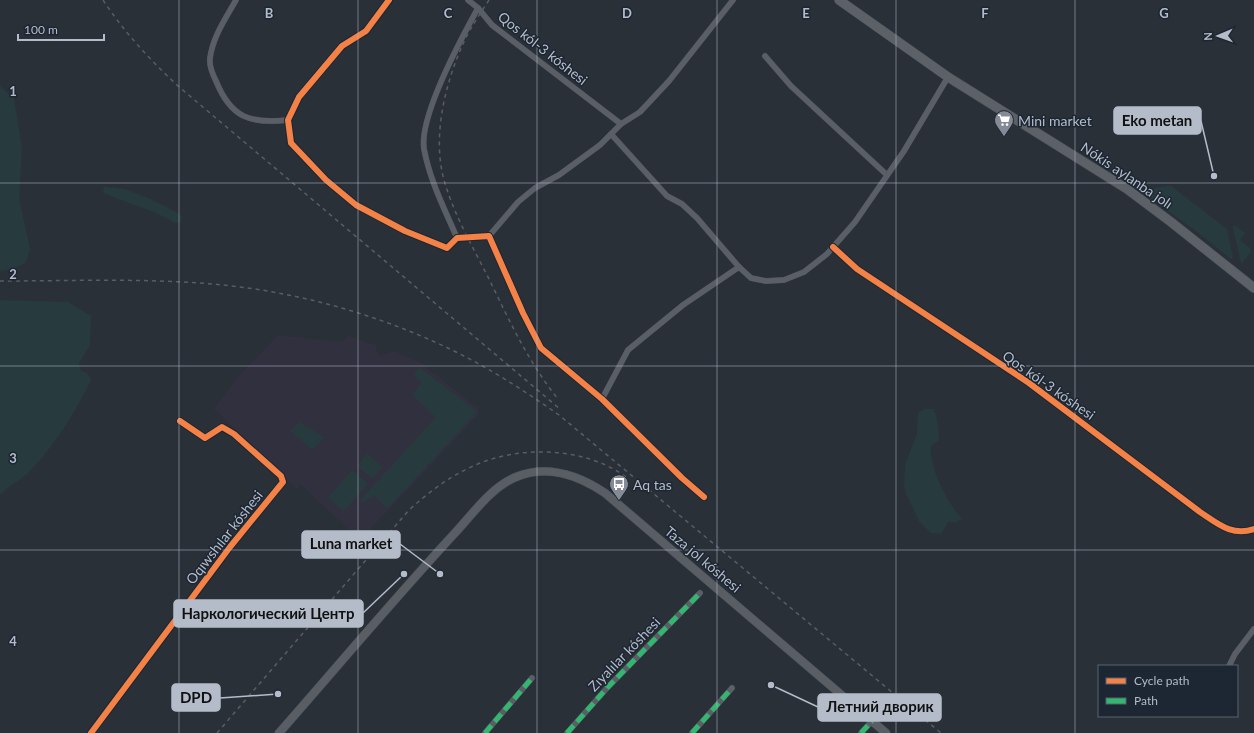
<svg xmlns="http://www.w3.org/2000/svg" width="1254" height="733" font-family="Lato,sans-serif">
  <style>
    .medical { fill: #31303e }
    .green { fill: #273a3e }
    .lines { fill: none; stroke-linecap: round; stroke-linejoin: round }
    .street-casing { stroke: #484c53; stroke-width: 6 }
    .secondary-casing { stroke: #484c53; stroke-width: 9 }
    .primary-casing { stroke: #484c55; stroke-width: 10 }
    .street { stroke: #5a5e66; stroke-width: 5.5 }
    .secondary { stroke: #595d64; stroke-width: 8 }
    .primary { stroke: #5c6168; stroke-width: 9 }
    .rail { stroke: #595d64; stroke-width: 1.5; stroke-dasharray: 4 4; stroke-linecap: butt }
    .quiet { stroke: #33b770; stroke-width: 5; stroke-dasharray: 10 5; stroke-linecap: butt }
    .cycleway-casing { stroke: #1d2633; stroke-width: 8 }
    .cycleway { stroke: #f48246; stroke-width: 6 }
    .grid { fill: none; stroke: #b4bcc9; stroke-width: 1; stroke-opacity: 0.55 }
    .labels { text-anchor: middle; dominant-baseline: central; stroke-width: 3; stroke-linejoin: round; paint-order: stroke }
    .street-label { font-size: 14px; fill: #b4bcc9; stroke: #1d2633 }
    .poi-label { font-size: 14px; fill: #b4bcc9; stroke: #1d2633; text-anchor: start }
    .grid-label { font-size: 13px; text-anchor: middle; font-weight: bold; fill: #b4bcc9; stroke: #1d2633; stroke-width: 3; stroke-linejoin: round; paint-order: stroke }
    .leader { fill: none; stroke: #b4bcc9; stroke-width: 1.5 }
    .callout-dot { fill: #b4bcc9; stroke: #1d2633; stroke-width: 1.5 }
    .callout { fill: #b4bcc9; stroke: #b4bcc9; stroke-width: 1.5 }
    .callout-label { font-size: 15px; text-anchor: middle; font-weight: bold; fill: #111 }
  </style>
  <rect width="100%" height="100%" fill="#2a3038"/>
  <polygon class="medical" points="278,335 341,342 348,336 376,345 378,356 394,351 421,363 478,408 478,415 360,540 301,485 297,489 214,409 236,379"/>
  <g class="green">
    <polygon points="0,86 14,99 22,149 19,199 30,249 26,262 14,269 0,271"/>
    <path d="M105,186L109,188C120,183 171,208 182,216L180,222L175,223C153,209 128,204 104,193L103,189Z"/>
    <polygon points="1166,186 1171,186 1227,229 1233,258 1231,259 1196,231 1145,195 1145,190"/>
    <polygon points="1234,225 1245,233 1240,240 1250,248 1251,252 1242,263 1241,263 1233,228"/>
    <path d="M0,300L68,302L91,316L90,345L79,363L80,370L87,373L91,380C75,413 56,443 31,470C23,479 9,485 0,495Z"/>
    <polygon points="419,367 475,410 476,413 387,509 374,495 363,503 360,500 436,417 412,395 421,383 414,374"/>
    <path d="M925,409H933C938,417 939,431 939,440L931,446C929,468 947,502 962,519L956,522H948L941,534L931,533L919,521L906,494L904,485L905,465L917,434L918,413Z"/>
    <polygon points="299,422 325,437 312,450 290,431"/>
    <polygon points="367,453 383,467 372,479 357,466"/>
    <polygon points="352,470 368,484 344,511 328,498"/>
  </g>
  <g class="lines">
    <defs>
      <g id="street">
        <path d="M236,0C226,18 213,36 210,58C209,65 213,75 216,81C231,118 250,124 288,120"/>
        <polyline points="389,0 366,31 342,46 299,97 288,120 291,143 326,180 356,205 405,231 447,248 457,238 489,236"/>
        <polyline points="468,0 478,8 492,25 621,124"/>
        <polyline points="765,56 791,86 887,175"/>
        <polyline points="611,134 667,196 682,204 697,218 739,267 751,278 766,281 784,280 804,272 827,254 855,222 904,151 948,77"/>
        <polyline points="489,236 523,313 541,348 602,399 682,478 704,497"/>
        <polyline points="489,236 518,202 535,188 559,175 600,145 621,124 640,112 669,81 733,0"/>
        <path d="M457,238C445,210 430,181 424,149C419,117 462,37 478,8"/>
        <path d="M833,247L857,269L1029,383L1200,512C1217,523 1232,537 1254,529"/>
        <polyline points="602,399 628,350 683,305 739,267"/>
        <polyline points="1229,666 1235,654 1254,629"/>
        <polyline points="91,733 230,547 283,482 281,476 234,434 222,427 205,438 180,421"/>
        <polyline points="485,733 532,678"/>
        <polyline points="567,733 607,688 700,593"/>
        <polyline points="692,733 732,688"/>
        <polyline points="861,733 872,721"/>
      </g>
      <path id="secondary" d="M279,733C337,667 394,599 454,534C472,515 491,487 516,477C548,464 578,475 605,493L886,733"/>
      <polyline id="primary" points="839,0 948,77 1127,189 1171,222 1254,288"/>
    </defs>
    <use href="#street" class="street-casing"/>
    <use href="#secondary" class="secondary-casing"/>
    <use href="#primary" class="primary-casing"/>
    <use href="#street" class="street"/>
    <use href="#secondary" class="secondary"/>
    <use href="#primary" class="primary"/>
    <g class="rail">
      <path d="M103,0C124,32 150,60 178,86L560,409"/>
      <path d="M489,0C480,14 470,28 463,44C445,84 433,134 443,176C452,212 474,249 490,281C510,322 529,363 558,399"/>
      <path d="M0,281C70,281 142,278 212,284C298,291 388,317 464,356C497,373 529,394 559,415L941,733"/>
      <path d="M217,733L409,510C428,493 447,478 471,467C517,445 584,446 626,477"/>
    </g>
    <g class="quiet">
      <polyline points="485,733 532,678"/>
      <polyline points="567,733 607,688 700,593"/>
      <polyline points="692,733 732,688"/>
      <polyline points="861,733 872,721"/>
    </g>
    <defs>
      <g id="cycleway">
        <polyline points="389,0 366,31 342,46 299,97 288,120 291,143 326,180 356,205 405,231 447,248 457,238 489,236 523,313 541,348 602,399 682,478 704,497"/>
        <path d="M833,247L857,269L1029,383L1200,512C1217,523 1232,537 1254,529"/>
        <polyline points="91,733 230,547 283,482 281,476 234,434 222,427 205,438 180,421"/>
      </g>
    </defs>
    <use href="#cycleway" class="cycleway-casing"/>
    <use href="#cycleway" class="cycleway"/>
  </g>
  <path class="grid" d="M179,0V733M358,0V733M537,0V733M717,0V733M896,0V733M1075,0V733M0,183H1254M0,366H1254M0,550H1254"/>
  <defs>
    <symbol id="supermarket-pin" viewBox="-11 -11 22 30"><path d="M0 17L-7.5 6A9.5 9.5 0 1 1 7.5 6Z" fill="#848b96" stroke="#1d2633"/><path d="M-6-5.5h2.5l.6 2H6L4.5 2H-2.5L-4.4-4H-6ZM-1.5 3.2a1.3 1.3 0 1 0 .1 0ZM3 3.2a1.3 1.3 0 1 0 .1 0Z" fill="#fff"/></symbol>
    <symbol id="bus-pin" viewBox="-11 -11 22 30"><path d="M0 17L-7.5 6A9.5 9.5 0 1 1 7.5 6Z" fill="#848b96" stroke="#1d2633"/><path d="M-5-6H5V4H4V6H2V4H-2V6H-4V4H-5ZM-3.5-4V0h7V-4ZM-3.5 1.2v1.5H-2V1.2ZM2 1.2v1.5H3.5V1.2Z" fill="#fff"/></symbol>
  </defs>
  <g fill-rule="evenodd">
    <use href="#supermarket-pin" x="993" y="109" width="22" height="30"/>
    <use href="#bus-pin" x="608" y="473" width="22" height="30"/>
  </g>
  <g class="labels">
    <g class="street-label">
      <text transform="translate(543 48) rotate(38)">Qos kól-3 kóshesi</text>
      <text transform="translate(1127 175) rotate(34)">Nókis aylanba jolı</text>
      <text transform="translate(1049 385) rotate(35)">Qos kól-3 kóshesi</text>
      <text transform="translate(224 537) rotate(-52)">Oqıwshılar kóshesi</text>
      <text transform="translate(703 559) rotate(40)">Taza jol kóshesi</text>
      <text transform="translate(624 654) rotate(-46)">Zıyalılar kóshesi</text>
    </g>
    <g class="poi-label">
      <text x="1018" y="120">Mini market</text>
      <text x="633" y="484">Aq tas</text>
    </g>
  </g>
  <g class="grid-label">
    <text x="269" y="18">B</text>
    <text x="448" y="18">C</text>
    <text x="627" y="18">D</text>
    <text x="806" y="18">E</text>
    <text x="985" y="18">F</text>
    <text x="1164" y="18">G</text>
    <text x="13" y="96">1</text>
    <text x="13" y="279">2</text>
    <text x="13" y="463">3</text>
    <text x="13" y="646">4</text>
  </g>
  <path class="leader" d="M1214 176L1201 121M440 574L400 544M404 574L363 613M278 694L220 698M771 685L818 707"/>
  <g class="callout-dot">
    <circle cx="1214" cy="176" r="4"/>
    <circle cx="440" cy="574" r="4"/>
    <circle cx="404" cy="574" r="4"/>
    <circle cx="278" cy="694" r="4"/>
    <circle cx="771" cy="685" r="4"/>
  </g>
  <g class="callout">
    <rect x="1114" y="107" width="87" height="27" rx="4"/>
    <rect x="302" y="531" width="98" height="27" rx="4"/>
    <rect x="174" y="600" width="189" height="27" rx="4"/>
    <rect x="172" y="684" width="48" height="27" rx="4"/>
    <rect x="818" y="694" width="123" height="27" rx="4"/>
  </g>
  <g class="callout-label">
    <text x="1157" y="126">Eko metan</text>
    <text x="351" y="549">Luna market</text>
    <text x="268" y="619">Наркологический Центр</text>
    <text x="196" y="703">DPD</text>
    <text x="880" y="712">Летний дворик</text>
  </g>
  <rect x="1098" y="665" width="140" height="52" fill="#1d2633" stroke="#59626f"/>
  <rect x="1106" y="678" width="20" height="6" fill="#f48246" stroke="#59626f"/>
  <text x="1134" y="685" font-size="12" fill="#b4bcc9">Cycle path</text>
  <rect x="1106" y="698" width="20" height="6" fill="#33b770" stroke="#59626f"/>
  <text x="1134" y="705" font-size="12" fill="#b4bcc9">Path</text>
  <g transform="translate(1218 36) rotate(268)" stroke="#1d2633" stroke-width="3" paint-order="stroke">
  <path d="M0-3L7 15L0 10L-7 15Z" fill="#b4bcc9"/>
  <text y="-6" font-size="11" font-weight="bold" text-anchor="middle" fill="#b4bcc9">N</text>
  </g>
  <path d="M18 34v6h86v-6" fill="none" stroke="#b4bcc9" stroke-width="2"/>
  <text x="24" y="34" font-size="12" fill="#b4bcc9" stroke="#1d2633" stroke-width="3" paint-order="stroke">100 m</text>
</svg>
